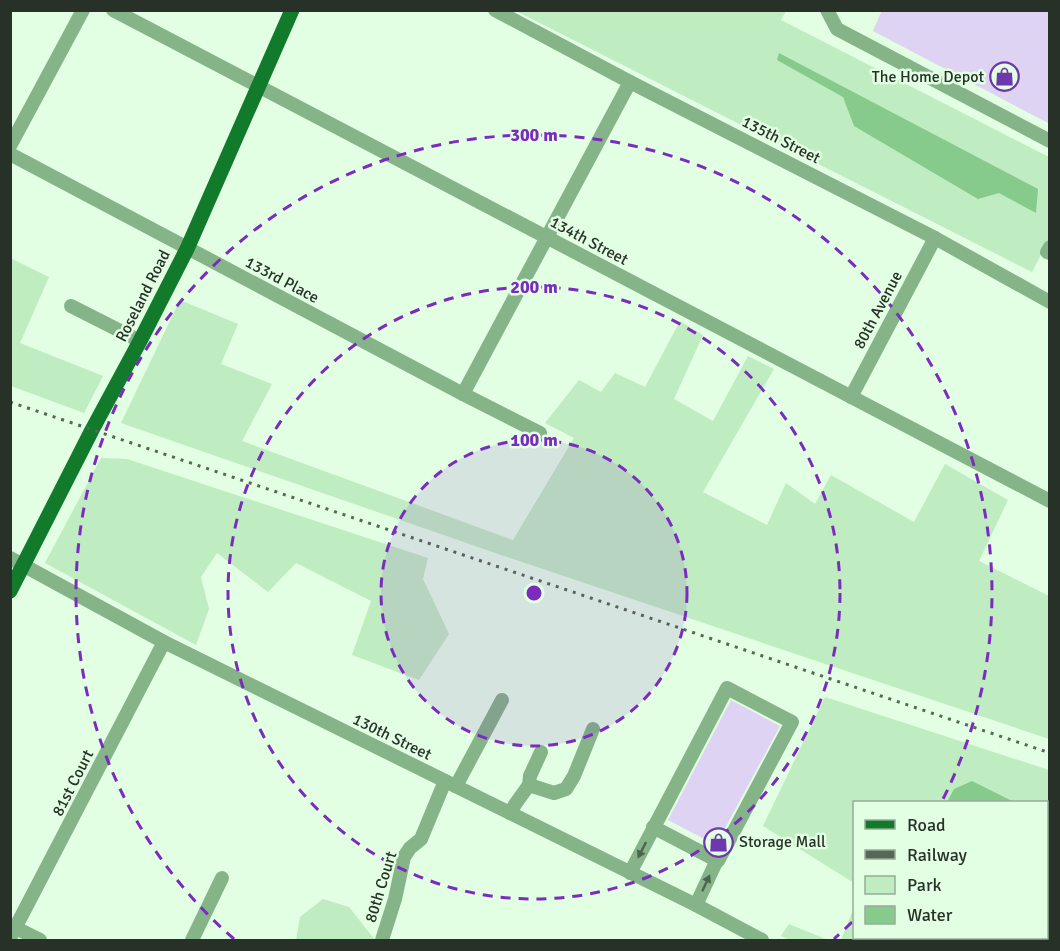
<svg xmlns="http://www.w3.org/2000/svg" width="1060" height="951" font-family="Signika,sans-serif">
  <style>
    .green { fill: #bfecc1 }
    .water { fill: #86ca8c }
    .building { fill: #ded3f3 }
    .lines { fill: none; stroke-linecap: round; stroke-linejoin: round }
    .minor { stroke: #86b489; stroke-width: 14 }
    .major { stroke: #117a2b; stroke-width: 15 }
    .rail { stroke: #586658; stroke-width: 3; stroke-dasharray: 3 6; stroke-linecap: butt }
    .oneway { fill: #4d654e }
    .ring { fill: none; stroke: #7b2cbf; stroke-width: 3; stroke-dasharray: 10 8 }
    .labels { text-anchor: middle; dominant-baseline: central; stroke-width: 5; stroke-linejoin: round; paint-order: stroke }
    .poi-label { font-size: 16px; fill: #273127; stroke: #e2fee3; text-anchor: end }
    .street-label { font-size: 16px; fill: #273127; stroke: #e2fee3 }
    .centre { fill: #7b2cbf; stroke: #e2fee3; stroke-width: 3 }
    .ring-label { font-size: 18px; text-anchor: middle; font-weight: bold; fill: #7b2cbf; stroke: #e2fee3; stroke-width: 5; stroke-linejoin: round; paint-order: stroke }
  </style>
  <rect width="100%" height="100%" fill="#e2fee3"/>
  <g class="green">
    <polygon points="516,11 786,11 781,20 1049,157 1049,239 1032,272"/>
    <polygon points="10,258 49,277 20,343 103,376 84,413 11,386"/>
    <polygon points="180,300 238,324 221,364 272,384 242,441 513,540 574,438 545,423 579,380 601,392 615,373 645,387 680,321 703,335 674,399 713,421 748,356 774,369 703,492 767,525 786,483 815,504 831,475 914,522 945,464 1008,500 979,561 1049,596 1049,739 504,556 121,423"/>
    <polygon points="101,458 127,459 428,558 423,579 449,634 419,680 352,655 371,601 296,563 268,592 217,553 201,577 209,609 196,645 45,563"/>
    <polygon points="825,697 1049,770 1049,895 1047,901 1046,802 854,802 854,883 763,826"/>
    <polygon points="323,899 349,907 375,940 296,940 300,917"/>
    <polygon points="854,907 854,938 1028,938 1027,940 841,940"/>
    <polygon points="789,924 828,940 790,940 781,936"/>
  </g>
  <g class="water">
    <polygon points="779,53 1038,189 1036,213 999,193 978,199 854,126 843,97 777,60"/>
    <polygon points="972,781 1014,802 947,802 954,789"/>
  </g>
  <g class="building">
    <polygon points="882,10 1050,10 1050,124 873,31"/>
    <polygon points="731,700 780,726 716,845 668,820"/>
  </g>
  <g class="lines">
    <g class="minor">
      <polyline points="113,10 1050,501"/>
      <polyline points="495,10 630,82 935,238 1050,302"/>
      <polyline points="827,10 837,29 1050,141"/>
      <polyline points="10,146 83,10"/>
      <polyline points="10,154 463,394 540,433"/>
      <polyline points="1050,247 1047,252 1050,253"/>
      <polyline points="71,306 140,341"/>
      <polyline points="463,394 630,82"/>
      <polyline points="851,397 935,238"/>
      <polyline points="10,558 164,642 696,905 762,940"/>
      <polyline points="529,785 530,776 541,752"/>
      <polyline points="456,786 502,700"/>
      <polyline points="510,813 516,803 529,785 554,793 566,789 574,776 593,729"/>
      <polyline points="630,873 727,688 792,722 718,861 653,827"/>
      <polyline points="696,905 717,860"/>
      <polyline points="10,925 40,940"/>
      <polyline points="10,938 164,642"/>
      <polyline points="192,940 222,878"/>
      <polyline points="382,940 395,899 404,857 410,848 421,839 445,781"/>
      <polyline points="1045,940 1050,932"/>
    </g>
    <polyline class="major" points="10,591 92,430 140,341 187,249 292,10"/>
    <polyline class="rail" points="10,402 1050,753"/>
  </g>
  <defs><path id="oneway-solid" d="M-6-.8H1V-3.2L6.5 0L1 3.2V.8H-6Z" transform="scale(1.5)"/></defs>
  <g class="oneway">
    <use href="#oneway-solid" transform="translate(642 850) rotate(117)"/>
    <use href="#oneway-solid" transform="translate(706 883) rotate(-65)"/>
  </g>
  <circle cx="534" cy="593" r="153" fill="#7b2cbf" fill-opacity=".12"/>
  <g class="ring">
    <circle cx="534" cy="593" r="153"/>
    <circle cx="534" cy="593" r="306"/>
    <path d="M852 922A458 458 0 0 1 834 939M234 939A458 458 0 1 1 942 801"/>
  </g>
  <defs>
    <symbol id="shop-ring" viewBox="-11 -11 22 22"><circle r="9.5" fill="#e2fee3" stroke="#6d37ad" stroke-width="1.5"/><path d="M-5-2.5h2.3a2.7 3.5 0 0 1 5.4 0H5L5.5 6h-11ZM-1.5-2.5h3a1.5 2.3 0 0 0-3 0Z" fill="#6d37ad"/></symbol>
  </defs>
  <g fill-rule="evenodd">
    <use href="#shop-ring" x="988" y="60" width="33" height="33"/>
    <use href="#shop-ring" x="702" y="826" width="33" height="33"/>
  </g>
  <g class="labels">
    <g class="poi-label">
      <text x="984" y="77">The Home Depot</text>
      <text x="739" y="842" text-anchor="start">Storage Mall</text>
    </g>
    <g class="street-label">
      <text transform="translate(781 140) rotate(27)">135th Street</text>
      <text transform="translate(589 241) rotate(28)">134th Street</text>
      <text transform="translate(282 280) rotate(28)">133rd Place</text>
      <text transform="translate(143 296) rotate(-63)">Roseland Road</text>
      <text transform="translate(878 310) rotate(-62)">80th Avenue</text>
      <text transform="translate(392 737) rotate(26)">130th Street</text>
      <text transform="translate(73 783) rotate(-63)">81st Court</text>
      <text transform="translate(381 887) rotate(-73)">80th Court</text>
    </g>
  </g>
  <circle cx="534" cy="593" r="9" class="centre"/>
  <g class="ring-label">
    <text x="534" y="141">300 m</text>
    <text x="534" y="293">200 m</text>
    <text x="534" y="446">100 m</text>
  </g>
  <rect width="1060" height="951" fill="none" stroke="#273127" stroke-width="24"/>
  <rect x="853" y="801" width="195" height="138" fill="#e2fee3" stroke="#97ac98" stroke-width="1.5"/>
  <rect x="865" y="820" width="30" height="9" fill="#117a2b" stroke="#97ac98" stroke-width="1.5"/>
  <text x="907" y="831" font-size="18" fill="#273127">Road</text>
  <rect x="865" y="850" width="30" height="9" fill="#586658" stroke="#97ac98" stroke-width="1.5"/>
  <text x="907" y="861" font-size="18" fill="#273127">Railway</text>
  <rect x="865" y="876" width="30" height="18" fill="#bfecc1" stroke="#97ac98" stroke-width="1.5"/>
  <text x="907" y="891" font-size="18" fill="#273127">Park</text>
  <rect x="865" y="906" width="30" height="18" fill="#86ca8c" stroke="#97ac98" stroke-width="1.5"/>
  <text x="907" y="921" font-size="18" fill="#273127">Water</text>
</svg>
